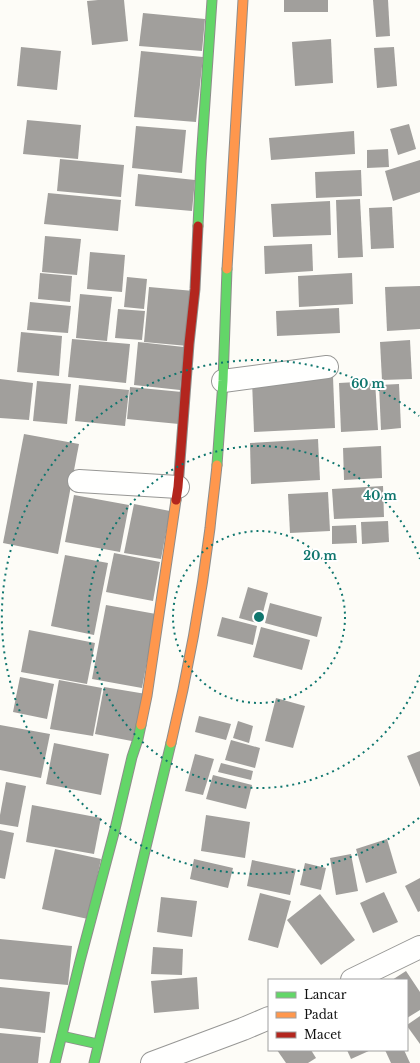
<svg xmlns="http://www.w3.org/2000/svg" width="420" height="1063" font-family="'Libre Baskerville',serif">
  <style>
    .building { fill: #a19f9c }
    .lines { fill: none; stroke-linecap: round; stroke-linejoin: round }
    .street-casing { stroke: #979795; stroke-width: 24 }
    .fast-casing { stroke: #8e8d8b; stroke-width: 11 }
    .slow-casing { stroke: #8e8d8b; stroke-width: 11 }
    .jam-casing { stroke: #8e8d8b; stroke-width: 11 }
    .street { stroke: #fffffe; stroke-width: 22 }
    .fast { stroke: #63d668; stroke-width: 9 }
    .slow { stroke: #ff974d; stroke-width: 9 }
    .jam { stroke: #b3261e; stroke-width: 9 }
    .ring { fill: none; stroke: #0f766e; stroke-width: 2; stroke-dasharray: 2 4 }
    .centre { fill: #0f766e; stroke: #fff; stroke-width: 2 }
    .ring-label { font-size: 12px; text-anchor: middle; font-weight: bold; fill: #0f766e; stroke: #fff; stroke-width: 4; stroke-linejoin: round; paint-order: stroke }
  </style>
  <rect width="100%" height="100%" fill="#fdfcf7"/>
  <g class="building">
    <polygon points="98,0 124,0 128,41 92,45 87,1"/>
    <rect x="284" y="0" width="44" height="12"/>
    <polygon points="373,0 388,0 390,36 376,37"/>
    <polygon points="143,13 205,19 202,51 139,46"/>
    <polygon points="331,39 333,83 295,86 292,42"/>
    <polygon points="21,47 61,51 57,90 17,86"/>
    <polygon points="394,47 397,86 377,88 374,48"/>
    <polygon points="141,51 203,57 196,122 134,117"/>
    <polygon points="27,120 81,125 78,159 23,154"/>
    <polygon points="409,124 416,149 398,155 390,129"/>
    <polygon points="136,126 186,130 182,173 132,168"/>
    <polygon points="354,131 355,154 271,160 269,138"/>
    <polygon points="388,149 389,167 367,168 367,150"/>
    <polygon points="60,159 124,165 121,197 57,191"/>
    <polygon points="420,160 420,192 393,201 385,171"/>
    <polygon points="361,170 362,196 316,198 315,172"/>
    <polygon points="138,174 195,180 192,211 135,206"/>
    <polygon points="48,193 121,200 118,231 44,224"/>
    <polygon points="360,199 363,257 338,258 336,200"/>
    <polygon points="330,201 331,235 273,237 271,204"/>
    <polygon points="392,207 394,248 371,249 369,208"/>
    <polygon points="45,236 81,239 77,275 42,272"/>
    <polygon points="312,244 313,271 265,274 264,246"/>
    <polygon points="90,252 125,255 122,292 87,289"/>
    <polygon points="40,273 72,276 70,302 38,299"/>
    <polygon points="352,273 353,304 299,307 298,276"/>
    <polygon points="127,277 147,279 144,309 124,307"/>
    <polygon points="420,286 420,329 387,331 385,287"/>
    <polygon points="149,287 194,291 188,346 144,342"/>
    <polygon points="80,294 112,297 107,341 76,338"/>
    <polygon points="30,302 71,306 68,333 27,330"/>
    <polygon points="339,308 340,333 277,336 276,311"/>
    <polygon points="118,309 145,311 142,340 115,338"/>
    <polygon points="21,332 62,336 59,376 17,372"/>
    <polygon points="72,339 130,344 126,383 68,377"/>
    <polygon points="410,340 412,379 382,380 380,342"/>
    <polygon points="138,342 184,347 180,390 134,385"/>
    <polygon points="333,377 335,428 254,432 252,381"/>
    <polygon points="0,379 33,383 29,420 0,418"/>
    <polygon points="37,381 71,384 67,424 33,421"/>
    <polygon points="375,381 378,430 341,432 339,383"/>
    <polygon points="399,384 401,428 381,430 379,385"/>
    <polygon points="79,385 129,390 125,426 75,421"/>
    <polygon points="130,387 182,392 179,424 127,419"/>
    <polygon points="24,434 79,444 58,554 3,543"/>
    <polygon points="318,439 320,480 251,484 250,443"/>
    <polygon points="381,446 382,478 344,480 343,448"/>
    <polygon points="383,486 384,517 334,519 332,489"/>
    <polygon points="328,492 330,531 290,533 288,494"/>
    <polygon points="74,495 129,505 120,552 65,542"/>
    <polygon points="134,504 170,511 161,559 124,553"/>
    <polygon points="388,521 389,542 362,544 361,522"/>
    <polygon points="356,525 357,543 332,544 332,526"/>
    <polygon points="114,553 160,562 153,601 106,592"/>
    <polygon points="65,555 108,563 94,635 51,626"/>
    <polygon points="248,587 268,593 260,624 239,618"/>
    <polygon points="270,603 322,617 317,637 265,623"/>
    <polygon points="106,605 156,614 142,688 92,679"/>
    <polygon points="222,617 257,626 253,645 217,636"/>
    <polygon points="261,627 310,640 302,670 253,657"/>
    <polygon points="29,630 95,643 87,684 21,672"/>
    <polygon points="20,677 54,684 47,719 13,712"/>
    <polygon points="59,680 102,688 93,736 50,729"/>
    <polygon points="104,687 146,694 137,742 95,734"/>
    <polygon points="276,698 305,706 293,748 265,741"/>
    <polygon points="199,716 231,724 226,740 195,732"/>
    <polygon points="238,721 253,726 249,743 233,738"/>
    <polygon points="0,725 50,734 41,778 0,770"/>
    <polygon points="231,740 260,748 255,768 225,760"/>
    <polygon points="54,743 109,754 101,795 46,784"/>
    <polygon points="420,751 420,787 407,756"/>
    <polygon points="195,754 214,759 203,795 185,791"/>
    <polygon points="221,763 253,771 251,780 218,772"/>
    <polygon points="213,775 252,785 246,809 206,799"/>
    <polygon points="6,782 26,786 18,827 0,824 0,815"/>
    <polygon points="32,805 101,818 94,854 26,842"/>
    <polygon points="206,815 250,822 245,858 201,851"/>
    <polygon points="0,830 14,833 5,879 0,878"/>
    <polygon points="387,839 397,873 366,883 356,849"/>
    <polygon points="55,849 101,859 88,919 42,909"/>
    <polygon points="351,854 358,891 336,895 330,858"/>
    <polygon points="194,859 233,868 228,888 190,879"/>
    <polygon points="252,860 296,869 290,895 247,886"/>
    <polygon points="305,863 326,868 321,890 300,885"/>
    <polygon points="420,878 420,911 418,912 405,886"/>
    <polygon points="384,892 398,922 373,933 360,903"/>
    <polygon points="260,893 291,901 278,948 248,940"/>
    <polygon points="320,894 355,940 321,965 287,920"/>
    <polygon points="161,897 197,901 192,937 157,932"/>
    <polygon points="0,939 72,946 68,985 0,979"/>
    <polygon points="153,947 183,949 182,975 151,974"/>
    <polygon points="406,971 420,992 420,1010 407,1018 407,980 392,980"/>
    <polygon points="197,977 199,1009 154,1013 151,981"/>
    <polygon points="0,987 50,992 45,1033 0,1028"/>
    <polygon points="420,1016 420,1044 407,1026 407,1025"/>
    <polygon points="0,1033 41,1037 38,1063 0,1063"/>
    <polygon points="277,1050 311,1050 316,1058 308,1063 286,1063"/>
    <polygon points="347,1050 371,1050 351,1059"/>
    <polygon points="385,1050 404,1050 410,1063 391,1063"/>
  </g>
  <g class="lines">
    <defs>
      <g id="street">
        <polyline points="223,381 327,367"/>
        <polyline points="79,481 178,487"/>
        <polyline points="352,980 420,947"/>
        <polyline points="152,1063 243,1029 269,1018"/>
      </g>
      <g id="fast">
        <polyline points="198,226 201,161 212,0"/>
        <polyline points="217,465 223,381 227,269"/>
        <polyline points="62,1036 98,1044"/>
        <polyline points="55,1063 80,961 115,829 132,757 138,739 141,725"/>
        <polyline points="94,1063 171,743"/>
      </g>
      <g id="slow">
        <polyline points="227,269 243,0"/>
        <polyline points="141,725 147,696 176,500"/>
        <path d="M171,743C188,672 201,600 210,528C212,507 215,486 217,465"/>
      </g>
      <polyline id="jam" points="176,500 178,487 189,344 195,289 198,226"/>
    </defs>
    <use href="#street" class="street-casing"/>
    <use href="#fast" class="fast-casing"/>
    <use href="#slow" class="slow-casing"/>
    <use href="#jam" class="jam-casing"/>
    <use href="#street" class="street"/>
    <use href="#fast" class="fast"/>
    <use href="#slow" class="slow"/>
    <use href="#jam" class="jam"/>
  </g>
  <g class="ring">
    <circle cx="259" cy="617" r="86"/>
    <path d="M420 675A171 171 0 1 1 420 559"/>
    <path d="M419 818A257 257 0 1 1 419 416"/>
  </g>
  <circle cx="259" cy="617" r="6" class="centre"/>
  <g class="ring-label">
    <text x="368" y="388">60 m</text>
    <text x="380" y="500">40 m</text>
    <text x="320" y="560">20 m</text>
  </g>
  <rect x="268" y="979" width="140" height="72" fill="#ffffff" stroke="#a0a0a0"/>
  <rect x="276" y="992" width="20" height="6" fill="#63d668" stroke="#a0a0a0"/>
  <text x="304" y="999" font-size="12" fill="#111111">Lancar</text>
  <rect x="276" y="1012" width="20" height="6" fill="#ff974d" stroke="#a0a0a0"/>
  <text x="304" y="1019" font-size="12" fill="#111111">Padat</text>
  <rect x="276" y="1032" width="20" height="6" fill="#b3261e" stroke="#a0a0a0"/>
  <text x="304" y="1039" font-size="12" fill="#111111">Macet</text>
</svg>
